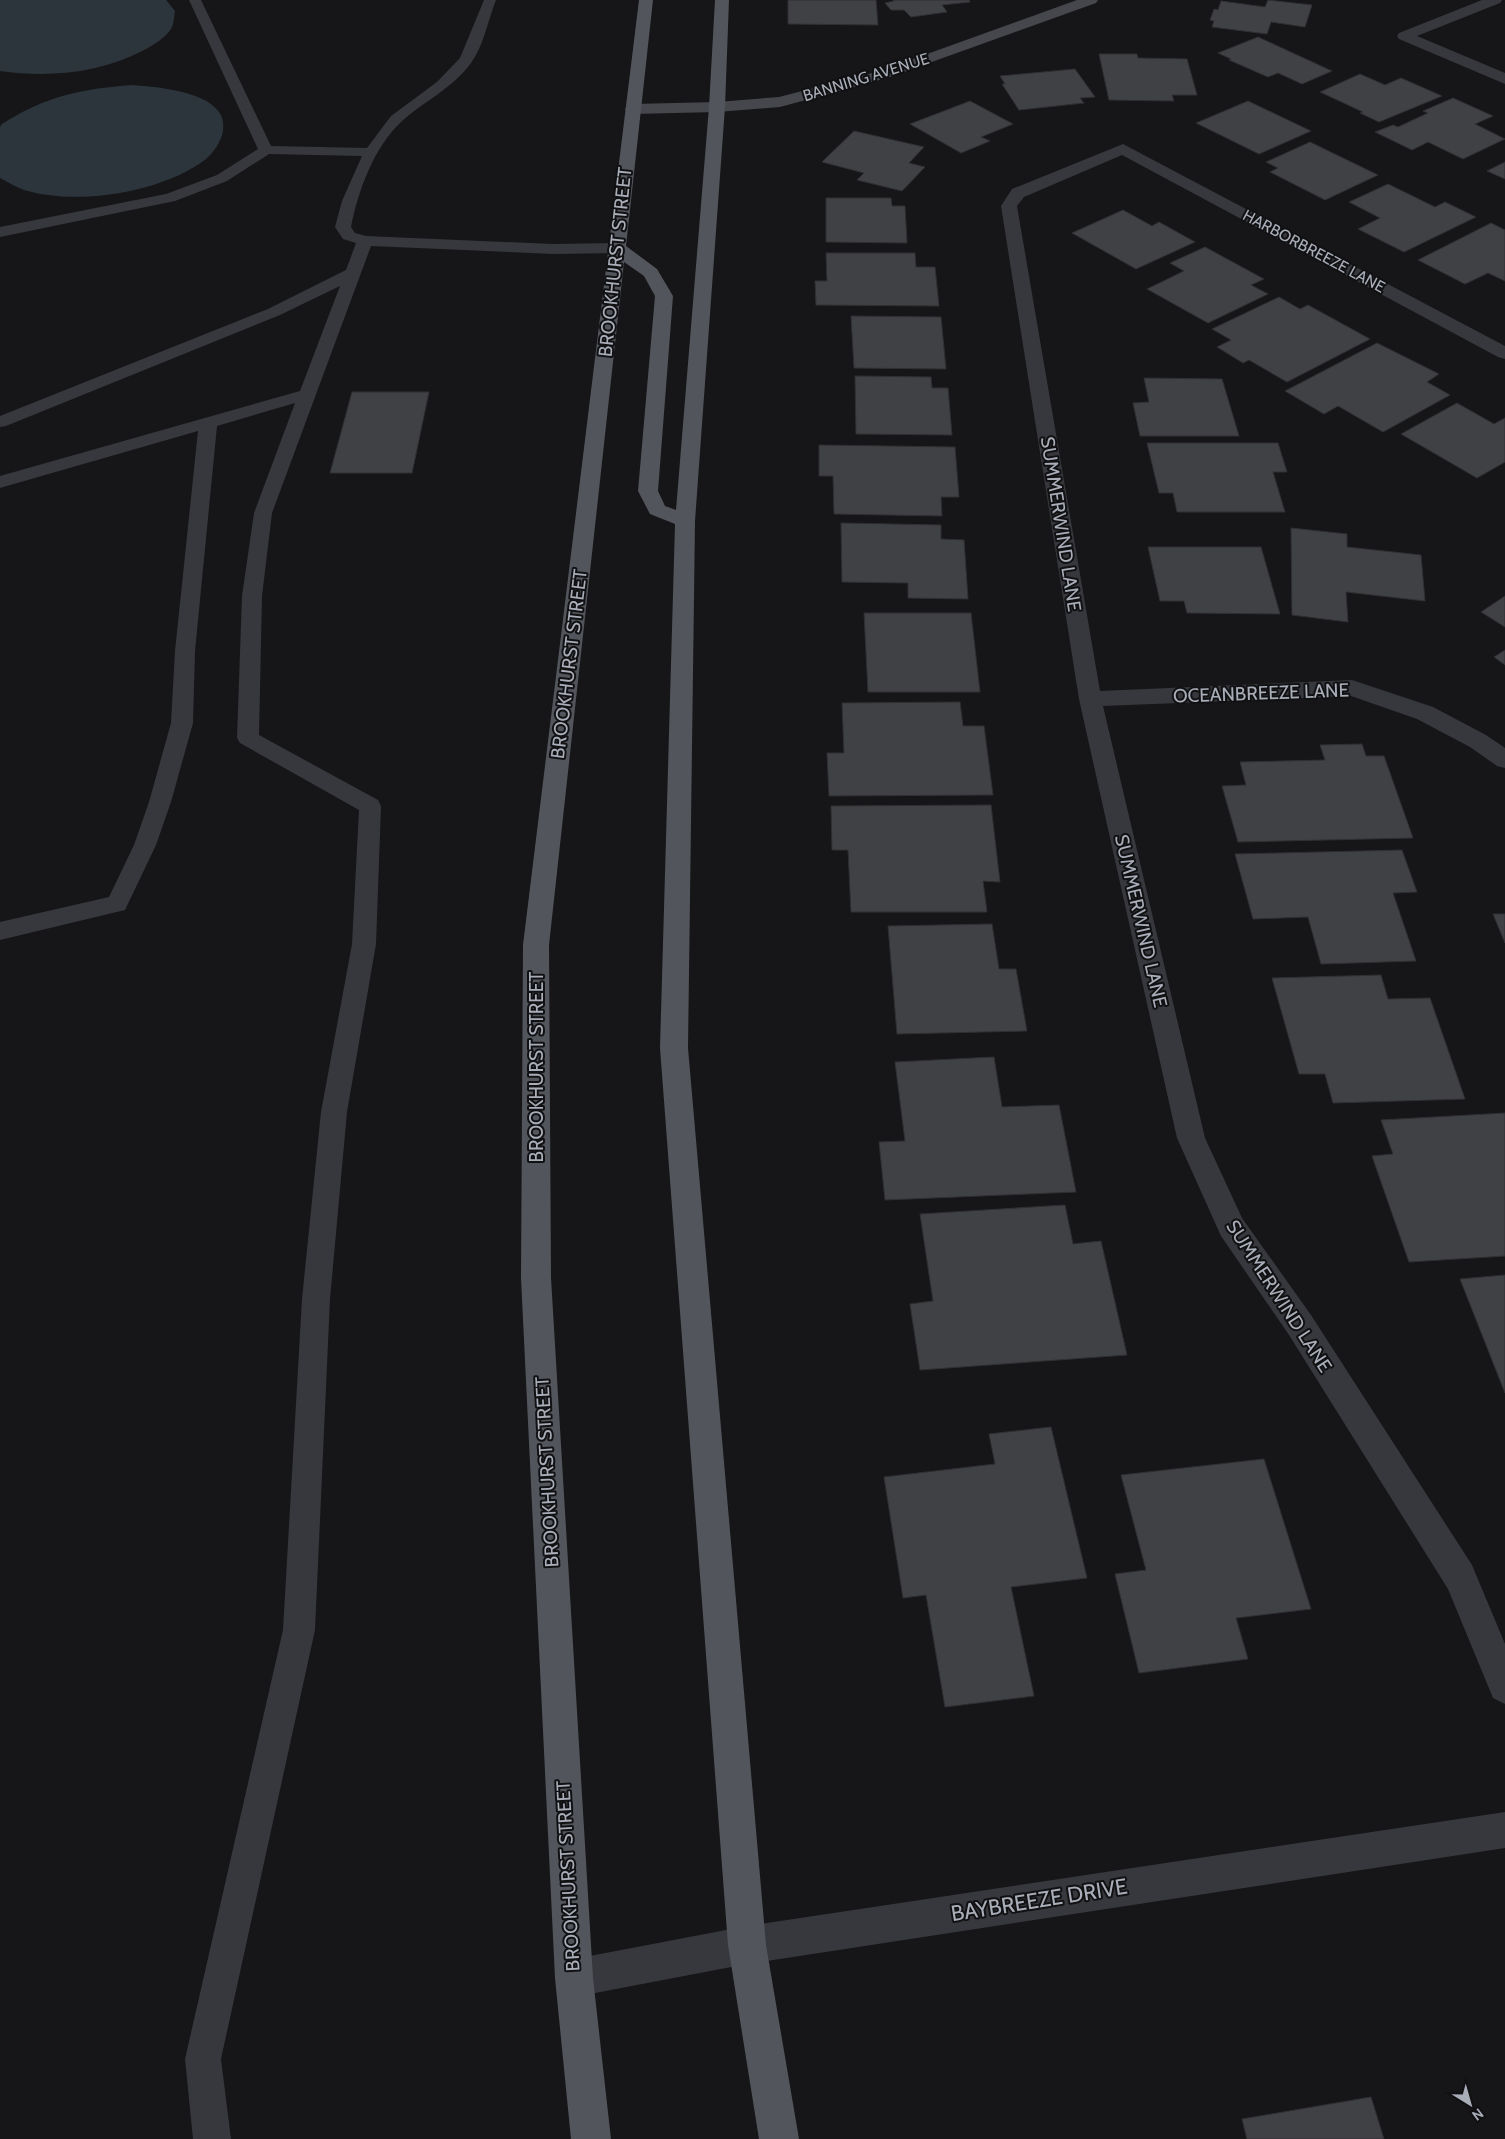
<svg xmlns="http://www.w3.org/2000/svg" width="1505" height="2139" font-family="Cabin,sans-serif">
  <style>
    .water { fill: #2c353c }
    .building { fill: #404145; stroke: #303034 }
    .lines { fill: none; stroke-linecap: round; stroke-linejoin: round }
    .lane { fill: #37383d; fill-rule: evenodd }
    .street { fill: #37383d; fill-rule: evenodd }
    .secondary { fill: #45474d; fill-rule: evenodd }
    .primary { fill: #53555c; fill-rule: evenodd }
    .labels { text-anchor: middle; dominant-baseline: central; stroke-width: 4; stroke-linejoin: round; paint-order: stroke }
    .far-street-label { font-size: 16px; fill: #a8adb8; stroke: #111113 }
    .street-label { font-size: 19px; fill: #a8adb8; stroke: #111113 }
    .near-street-label { font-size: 22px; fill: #a8adb8; stroke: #111113 }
  </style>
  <rect width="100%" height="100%" fill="#161618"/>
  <g class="water">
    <path d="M0,0H166L175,11C174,16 174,23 172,27C168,36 155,44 146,49C102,73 50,78 0,71Z"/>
    <path d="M132,85C158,87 230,92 223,131C221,142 214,152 206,159C162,193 76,206 24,190C16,187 8,182 0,178V127L2,124C46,96 81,89 132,85Z"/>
  </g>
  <g class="building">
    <polygon points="788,0 876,0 878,25 788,24"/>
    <polygon points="893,0 969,0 970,2 942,5 947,12 911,17 904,10 891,10 885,3 894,1"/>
    <polygon points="1268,0 1312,5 1305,27 1271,22 1267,34 1212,27 1214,21 1210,20 1214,9 1218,10 1221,1 1265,7"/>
    <polygon points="1258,37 1332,71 1302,84 1278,73 1268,77 1229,60 1231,59 1218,53"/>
    <polygon points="1099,54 1137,54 1138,58 1187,59 1197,95 1172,95 1174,101 1109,100"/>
    <polygon points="1075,69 1095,97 1080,98 1084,103 1019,110 1002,84 1005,84 1000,76"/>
    <polygon points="1360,74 1385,85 1401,78 1442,96 1379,122 1360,113 1363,112 1320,92"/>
    <polygon points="1453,98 1493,116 1475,124 1505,139 1463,159 1428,142 1412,150 1375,132 1393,125 1398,127 1428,113 1423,111"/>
    <polygon points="970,101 1013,124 981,137 990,141 961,153 910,124"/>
    <polygon points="1248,101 1311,131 1259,154 1196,123"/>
    <polygon points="854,131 924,147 909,163 925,167 902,191 857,180 864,173 822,162"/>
    <polygon points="1310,142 1378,175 1325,200 1270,172 1278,168 1266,162"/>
    <polygon points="1505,162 1505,179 1487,171"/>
    <polygon points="1388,184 1435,207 1445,202 1476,217 1404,252 1358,229 1380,218 1349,202"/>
    <polygon points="826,198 891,198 892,206 905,206 907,243 826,242"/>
    <polygon points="1123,210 1152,226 1159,222 1195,242 1136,269 1072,233"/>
    <polygon points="1491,223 1505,230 1505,281 1488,273 1465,284 1418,260"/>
    <polygon points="1205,247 1264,279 1251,285 1268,294 1208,323 1147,289 1184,271 1170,263"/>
    <polygon points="826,253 915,253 916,267 935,267 939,306 816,305 815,281 827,281"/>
    <polygon points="1279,297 1300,309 1308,305 1370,339 1287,382 1249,360 1243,363 1217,347 1231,340 1212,329"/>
    <polygon points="851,316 941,317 946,369 854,368"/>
    <polygon points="1377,343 1439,374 1427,382 1450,395 1383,432 1338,406 1324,414 1285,391"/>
    <polygon points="855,376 931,377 932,388 948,388 952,435 856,434"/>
    <polygon points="1144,378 1222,379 1239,436 1140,436 1133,403 1149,402"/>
    <polygon points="352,392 429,392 412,473 330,473"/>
    <polygon points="1457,403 1494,424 1505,418 1505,462 1477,478 1401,434"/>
    <polygon points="1147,443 1278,443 1287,472 1273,472 1285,512 1177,512 1173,493 1159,493"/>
    <polygon points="819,445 955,447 959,497 941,497 942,516 834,514 833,476 819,476"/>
    <polygon points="841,523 941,525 941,539 964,540 968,599 908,598 908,583 842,582"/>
    <polygon points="1291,528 1347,534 1347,547 1421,555 1425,601 1346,592 1348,622 1292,615"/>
    <polygon points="1148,547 1261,547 1280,614 1187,613 1184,601 1160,601"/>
    <polygon points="1505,596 1505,627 1481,612"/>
    <polygon points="864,613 971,613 980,692 868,692"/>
    <polygon points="1505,650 1505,665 1494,657"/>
    <polygon points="960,702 963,726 984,726 993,795 829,796 827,753 844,753 842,703"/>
    <polygon points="1362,744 1366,756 1384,756 1413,838 1238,842 1222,786 1246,785 1240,762 1325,760 1320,745"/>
    <polygon points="991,805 1000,882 983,881 987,912 851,912 848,850 832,850 831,806"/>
    <polygon points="1402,850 1417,892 1393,893 1416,961 1321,964 1308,917 1253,919 1235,854"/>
    <polygon points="1493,914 1505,914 1505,943"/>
    <polygon points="992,924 999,969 1016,969 1027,1031 897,1034 888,926"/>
    <polygon points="1381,975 1388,999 1430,998 1465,1099 1333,1103 1325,1074 1299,1074 1272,978"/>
    <polygon points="994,1057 1002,1107 1059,1105 1076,1192 885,1200 879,1142 905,1141 895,1062"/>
    <polygon points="1505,1113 1505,1256 1409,1262 1372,1156 1393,1154 1381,1120"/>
    <polygon points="1065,1205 1073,1244 1101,1241 1127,1355 920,1370 910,1304 933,1301 920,1214"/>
    <polygon points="1505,1275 1505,1393 1460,1279"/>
    <polygon points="1051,1427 1087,1578 1011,1587 1034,1696 945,1707 926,1595 903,1598 884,1477 995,1464 989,1434"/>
    <polygon points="1264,1459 1311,1609 1236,1618 1248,1659 1139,1673 1115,1574 1146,1570 1121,1475"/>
    <polygon points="1371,2097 1384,2139 1247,2139 1242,2119"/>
  </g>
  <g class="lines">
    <path class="lane" d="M189,0H201L271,146L367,148L391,116L437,82L460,58L484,0H496C488,20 484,45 471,63C452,89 424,101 401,122C374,147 358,191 351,227L355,233L366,236L553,244L617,243L623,245L625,248L623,251L617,253L553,254L371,246L272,513L262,596L259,735L378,800L381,806L376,944L347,1112L330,1299L315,1630L221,2059L231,2139H193L185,2059L283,1630L302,1299L321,1112L352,944L359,810L240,743L237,738L242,596L254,513L295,403L217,426L195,651L193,723L171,802L156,845L125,910L0,940V922L109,897L134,845L149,802L171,723L175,651L198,431L0,488V476L300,391L340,286L280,315L6,426L0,427V416L268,309L346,270L356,243L343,239L335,227L342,201L362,156L269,154L227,181L175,201L0,237V227L166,194L217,175L258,149Z"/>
    <g class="street">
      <polygon points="1482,0 1502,0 1500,3 1417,36 1505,73 1505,84 1399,39 1397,36 1399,33"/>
      <polygon points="1123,144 1505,346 1505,359 1498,357 1122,155 1024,197 1017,206 1100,691 1352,680 1433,707 1486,735 1505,748 1505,768 1497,766 1470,747 1417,719 1351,696 1103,706 1205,1138 1242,1218 1311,1315 1472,1565 1505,1644 1505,1704 1493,1698 1448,1589 1289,1335 1221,1236 1177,1138 1079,699 1001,206 1012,189"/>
      <polygon points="1505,1812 1505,1848 747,1964 574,1997 560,1992 555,1978 560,1964 574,1959 747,1926"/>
    </g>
    <polygon class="secondary" points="1077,0 1098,0 1096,3 890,77 780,107 717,112 633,114 627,112 625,109 627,106 633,104 717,102 779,97 880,71"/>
    <polygon class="primary" points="639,0 653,0 626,246 657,269 673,296 658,491 665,506 676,510 709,107 715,0 729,0 725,107 695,521 688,1048 766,1945 799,2139 759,2139 728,1945 660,1048 675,524 650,514 638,491 655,296 644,276 624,262 549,945 551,1278 593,1978 611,2139 571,2139 555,1978 521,1278 523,945"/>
  </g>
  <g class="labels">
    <g class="far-street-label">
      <text transform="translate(866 77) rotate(-17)">BANNING AVENUE</text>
      <text transform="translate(1314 251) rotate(28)">HARBORBREEZE LANE</text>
    </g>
    <g class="street-label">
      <text transform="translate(615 262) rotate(-84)">BROOKHURST STREET</text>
      <text transform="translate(1061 524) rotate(81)">SUMMERWIND LANE</text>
      <text transform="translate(569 664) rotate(-83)">BROOKHURST STREET</text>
      <text transform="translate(1261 693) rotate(-2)">OCEANBREEZE LANE</text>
      <text transform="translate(1141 921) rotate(77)">SUMMERWIND LANE</text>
      <text transform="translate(536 1067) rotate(-90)">BROOKHURST STREET</text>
      <text transform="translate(1279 1296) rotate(57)">SUMMERWIND LANE</text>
      <text transform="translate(547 1472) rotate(-93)">BROOKHURST STREET</text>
      <text transform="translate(568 1876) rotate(-93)">BROOKHURST STREET</text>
    </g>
    <g class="near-street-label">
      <text transform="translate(1039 1900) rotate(-9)">BAYBREEZE DRIVE</text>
    </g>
  </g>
  <g transform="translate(1470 2104) rotate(143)" stroke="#111113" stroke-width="4" paint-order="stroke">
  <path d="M0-4L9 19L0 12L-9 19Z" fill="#a8adb8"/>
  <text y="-8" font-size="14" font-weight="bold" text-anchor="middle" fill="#a8adb8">N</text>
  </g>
</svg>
